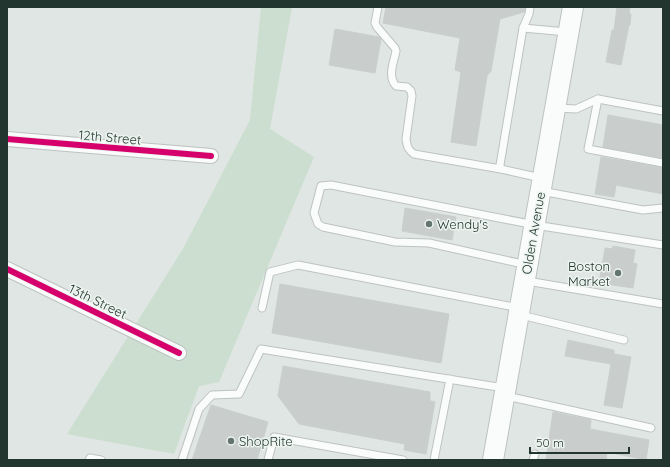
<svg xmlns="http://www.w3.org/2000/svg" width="670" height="467" font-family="Quicksand,sans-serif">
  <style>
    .green { fill: #cbdecf }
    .building { fill: #c9cecc; stroke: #c9cfcc }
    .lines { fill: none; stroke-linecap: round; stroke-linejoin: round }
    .service-casing { stroke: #bdc3c0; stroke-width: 9 }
    .minor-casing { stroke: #bdc3c0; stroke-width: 16 }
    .secondary-casing { stroke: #bdc3c0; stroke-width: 22 }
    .service { stroke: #fafbfb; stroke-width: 7 }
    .minor { stroke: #fafbfb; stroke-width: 14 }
    .secondary { stroke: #fafbfb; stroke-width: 20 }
    .cycleway-casing { stroke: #eef5f1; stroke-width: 8 }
    .cycleway { stroke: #d6006c; stroke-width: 6 }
    .poi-dot { fill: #64746e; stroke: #eef5f1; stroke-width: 1.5 }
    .labels { text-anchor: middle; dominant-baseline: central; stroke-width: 3; stroke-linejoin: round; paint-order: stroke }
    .street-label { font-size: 13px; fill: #22362f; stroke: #eef5f1 }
    .poi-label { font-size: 13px; fill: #22362f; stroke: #eef5f1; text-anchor: start }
  </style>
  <rect width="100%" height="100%" fill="#e0e6e3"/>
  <polygon class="green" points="261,7 292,7 270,129 314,157 219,382 199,386 174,454 67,434 184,247 250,120"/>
  <g class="building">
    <polygon points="386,7 525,7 524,12 500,19 491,71 487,76 476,146 451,142 461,72 455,70 460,38 383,23"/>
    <polygon points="617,7 630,7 629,13 631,14 630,25 629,25 621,65 606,62 612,30 614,30"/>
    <polygon points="335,29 379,37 381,39 375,73 329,65"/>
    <polygon points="608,115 663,125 663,158 603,147"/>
    <polygon points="601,157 663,168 663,194 616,185 614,197 595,194"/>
    <polygon points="405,208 456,217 452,240 402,231"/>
    <polygon points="613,246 635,250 633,263 637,264 633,288 599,283 605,248 612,249"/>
    <polygon points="280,284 449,314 441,363 272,333"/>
    <polygon points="568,340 614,350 614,354 631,357 622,408 604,405 611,364 565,356"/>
    <polygon points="283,366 430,392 430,401 435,402 426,454 404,450 405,444 299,424 278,396"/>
    <polygon points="211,405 268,422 257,460 192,460"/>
    <polygon points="553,412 591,420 590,429 649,440 646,460 607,452 606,460 546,460"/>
  </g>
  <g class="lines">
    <defs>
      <g id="service">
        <path d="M378,7L375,23L377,27L395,48L396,51C394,62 387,76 396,86L407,87L411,91L412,96L406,139C407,146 408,150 414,154L501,169L541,178"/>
        <polyline points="523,28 567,32"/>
        <polyline points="598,99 588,149 663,163"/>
        <polyline points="555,108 576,109 598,99 663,111"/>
        <polyline points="501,169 500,165 523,28 529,14 530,7"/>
        <polyline points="541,191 643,210 663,208"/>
        <polyline points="527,265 429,243 395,242 323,227 318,224 314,213 321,186 331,185 535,225 663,245"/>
        <polyline points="527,281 663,304"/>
        <polyline points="262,308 270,272 298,265 519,308"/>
        <polyline points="521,315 624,340"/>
        <polyline points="506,396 651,428"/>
        <polyline points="89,460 90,458 101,460"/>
        <polyline points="182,460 199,409 212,395 239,394 261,349 504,388"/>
        <polyline points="268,460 274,437 403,460"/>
        <polyline points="434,460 450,379"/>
        <polyline points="533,460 535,454"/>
      </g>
      <g id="minor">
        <polyline points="7,139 211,156"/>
        <polyline points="7,269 179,353"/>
      </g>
      <polyline id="secondary" points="493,460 573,7"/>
    </defs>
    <use href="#service" class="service-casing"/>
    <use href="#minor" class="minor-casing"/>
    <use href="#secondary" class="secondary-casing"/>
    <use href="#service" class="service"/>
    <use href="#minor" class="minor"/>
    <use href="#secondary" class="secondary"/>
    <defs>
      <g id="cycleway">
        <polyline points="7,139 211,156"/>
        <polyline points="7,269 179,353"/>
      </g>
    </defs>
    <use href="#cycleway" class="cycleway-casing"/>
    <use href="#cycleway" class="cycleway"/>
  </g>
  <g class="poi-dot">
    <circle cx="429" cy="224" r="4"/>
    <circle cx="618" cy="273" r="4"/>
    <circle cx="231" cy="441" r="4"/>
  </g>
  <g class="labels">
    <g class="street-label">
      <text transform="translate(110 137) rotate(5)">12th Street</text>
      <text transform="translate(533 233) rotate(-80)">Olden Avenue</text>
      <text transform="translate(98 301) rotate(26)">13th Street</text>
    </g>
    <g class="poi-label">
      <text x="437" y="224">Wendy's</text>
      <text x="610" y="266" text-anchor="end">Boston<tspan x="610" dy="15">Market</tspan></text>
      <text x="239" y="441">ShopRite</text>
    </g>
  </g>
  <rect width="670" height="467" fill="none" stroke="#22362f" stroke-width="16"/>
  <path d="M530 447v6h99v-6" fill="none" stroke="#22362f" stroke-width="2"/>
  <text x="536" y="447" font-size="12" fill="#22362f" stroke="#eef5f1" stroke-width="3" paint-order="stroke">50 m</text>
</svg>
